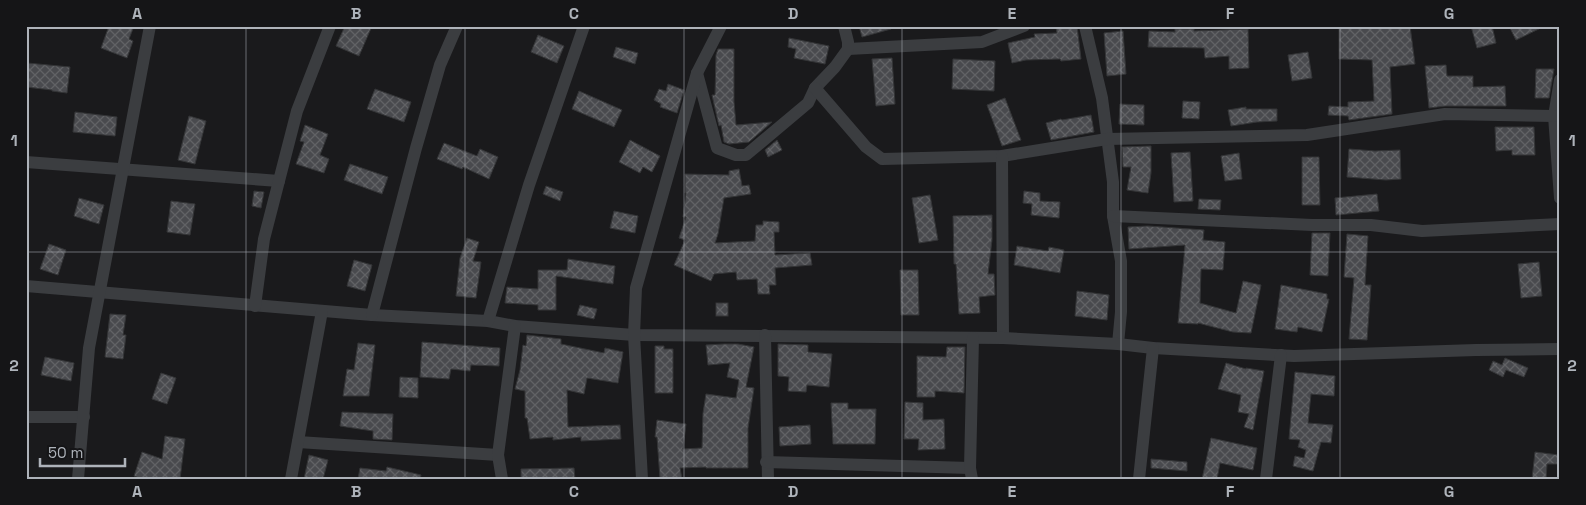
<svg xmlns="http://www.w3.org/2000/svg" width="1586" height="505" font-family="'Space Grotesk',sans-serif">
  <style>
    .building { fill: url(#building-cross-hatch); stroke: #343537 }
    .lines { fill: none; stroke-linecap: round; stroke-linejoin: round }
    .street { stroke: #3b3d40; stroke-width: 12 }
    .grid { fill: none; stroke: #aeb3ba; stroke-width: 1; stroke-opacity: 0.55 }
    .neatline { fill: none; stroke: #aeb3ba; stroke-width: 2 }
    .grid-label { font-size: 16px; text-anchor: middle; font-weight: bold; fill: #aeb3ba }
  </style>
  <defs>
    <pattern id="building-cross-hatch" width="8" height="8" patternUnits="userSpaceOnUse" patternTransform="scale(1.25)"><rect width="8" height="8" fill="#494a4e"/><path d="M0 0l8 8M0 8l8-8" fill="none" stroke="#616265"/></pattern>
  </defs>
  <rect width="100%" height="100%" fill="#1a1a1c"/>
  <g class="building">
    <polygon points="109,26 134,26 129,39 133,41 127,58 101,48"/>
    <polygon points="345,26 372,26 359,56 336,46"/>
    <polygon points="859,26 890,26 891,29 862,37"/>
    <polygon points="1066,26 1077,26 1081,59 1061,61 1060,59 1026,60 1012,63 1008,43 1035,37 1034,34 1057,33 1056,27"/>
    <polygon points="1390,26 1410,26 1415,64 1390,67 1392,114 1349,120 1348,116 1328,115 1329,106 1348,107 1348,102 1374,101 1372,60 1339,59 1339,27 1359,27 1359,28"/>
    <polygon points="1471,26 1492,26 1496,43 1477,48"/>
    <polygon points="1509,26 1545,26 1516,40"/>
    <polygon points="1175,29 1194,29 1194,31 1248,29 1249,68 1229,69 1229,56 1205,58 1204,48 1148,47 1149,31 1175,32"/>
    <polygon points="1123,31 1126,74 1107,76 1104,33"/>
    <polygon points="538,35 564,46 557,63 531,52"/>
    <polygon points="789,38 829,46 825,64 794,58 796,49 788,47"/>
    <polygon points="616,47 638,53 635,64 613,57"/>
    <polygon points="718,49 734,49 734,102 736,125 772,122 749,142 729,144 724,142 721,125 719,126 712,95 715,95 716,55"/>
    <polygon points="1308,52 1312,78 1292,81 1288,55"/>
    <polygon points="892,58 895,104 876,106 872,59"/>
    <polygon points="953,59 995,61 994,91 952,89"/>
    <polygon points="27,63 70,67 67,93 52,91 52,90 26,87"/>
    <polygon points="1446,65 1447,76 1473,76 1473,87 1505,86 1506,106 1445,106 1429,108 1425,66"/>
    <polygon points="1536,69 1554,69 1549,98 1535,98"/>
    <polygon points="668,84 684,90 677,113 660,107 661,104 654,100 659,89 666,91"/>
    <polygon points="375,89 411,102 404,122 367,109"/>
    <polygon points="579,91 622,110 614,127 572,109"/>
    <polygon points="1005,98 1021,140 1002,146 987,105"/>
    <polygon points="1183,101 1200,102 1199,119 1182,118"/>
    <polygon points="1120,104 1144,105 1144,125 1119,124"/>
    <polygon points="1246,107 1246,109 1277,109 1277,121 1257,122 1231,126 1228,110"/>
    <polygon points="75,112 117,117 115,136 73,132"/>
    <polygon points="1091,115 1094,132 1051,140 1046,123 1061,119 1062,120"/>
    <polygon points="189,116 206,121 195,164 178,160"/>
    <polygon points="305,125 328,134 320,155 329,159 324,173 296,164 304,142 300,141"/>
    <polygon points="1495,127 1534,127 1535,155 1512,155 1512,150 1496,151"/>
    <polygon points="630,140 660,156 652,172 643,167 640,173 619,162"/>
    <polygon points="777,140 782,150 768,157 765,150"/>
    <polygon points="444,143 477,156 480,149 498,157 489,179 463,167 462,169 437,159"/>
    <polygon points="1151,146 1151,173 1148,193 1127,190 1131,167 1123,167 1122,147"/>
    <polygon points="1349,149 1375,151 1400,150 1401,179 1386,180 1347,177"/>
    <polygon points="1190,152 1193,201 1174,202 1171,153"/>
    <polygon points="1239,153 1242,179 1225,181 1221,156"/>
    <polygon points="1302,157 1319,157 1320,205 1302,205"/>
    <polygon points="350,164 388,177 382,194 344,180"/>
    <polygon points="739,169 742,186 749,185 751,194 724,198 718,234 715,243 755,241 756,225 763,225 763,221 779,222 779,232 774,232 775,255 810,253 812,265 775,268 776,285 769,285 770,294 758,294 757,279 737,280 736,272 714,274 711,281 674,265 685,240 679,238 686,217 683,217 686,193 685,193 685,174 729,175 729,171"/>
    <polygon points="546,186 563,192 560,201 543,194"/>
    <polygon points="254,191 264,192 261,208 252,206"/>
    <polygon points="1024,191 1040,193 1040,201 1060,202 1059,218 1031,215 1032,204 1023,203"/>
    <polygon points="1377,194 1379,211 1336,215 1335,198"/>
    <polygon points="930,195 938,240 919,243 912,198"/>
    <polygon points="79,198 104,205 99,224 74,216"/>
    <polygon points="1199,199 1221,200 1220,210 1198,209"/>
    <polygon points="171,201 195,204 190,235 167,232"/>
    <polygon points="614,211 638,216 635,233 610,228"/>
    <polygon points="992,215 992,240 988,274 994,274 995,295 979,297 980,313 959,314 956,264 954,264 953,216"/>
    <polygon points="1148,226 1204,230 1203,240 1225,242 1223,270 1201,269 1200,303 1236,313 1243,281 1261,285 1251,333 1233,332 1198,323 1198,324 1178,323 1185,245 1129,249 1128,227"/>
    <polygon points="1312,233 1330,233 1328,276 1310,275"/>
    <polygon points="1347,234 1368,236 1365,285 1371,285 1367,340 1349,339 1354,278 1344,277"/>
    <polygon points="467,238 479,242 473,261 481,262 476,298 456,296 460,258"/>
    <polygon points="49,244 66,250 58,275 40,269"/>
    <polygon points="1017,246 1048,251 1049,247 1064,250 1060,273 1014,265"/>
    <polygon points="568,259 615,266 613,284 556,276 556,310 538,310 538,305 505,303 507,287 538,289 538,270 567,270"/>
    <polygon points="354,260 372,265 365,291 347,286"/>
    <polygon points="1539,262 1542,296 1521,298 1518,264"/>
    <polygon points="900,270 918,270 919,315 901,315"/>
    <polygon points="1281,285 1327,294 1327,299 1329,299 1322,332 1298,327 1297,332 1275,329"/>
    <polygon points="1077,291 1109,295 1107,320 1075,316"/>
    <rect x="716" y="303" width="12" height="13"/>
    <polygon points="580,305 597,309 594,319 577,315"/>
    <polygon points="110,314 126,315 123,335 126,335 123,359 105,357"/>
    <polygon points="527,335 561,339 561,344 604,353 605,348 623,352 618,383 587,378 584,394 567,390 568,427 620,425 621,439 581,441 581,437 553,440 553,437 530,439 527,418 525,418 525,391 515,389 520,370 523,345 526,346"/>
    <polygon points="422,342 500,348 499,366 471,365 470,371 451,369 449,379 420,377"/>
    <polygon points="358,343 375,345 369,396 343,396 347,369 354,370"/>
    <polygon points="724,344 738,344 754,347 746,387 754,388 748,428 748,468 706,468 706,467 680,468 682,479 660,479 657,437 655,437 657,420 686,424 683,449 702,448 703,413 706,394 736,398 739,380 727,377 730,363 708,365 706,345"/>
    <polygon points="778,344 808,345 808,352 832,354 829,387 807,385 806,392 788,391 789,377 778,376"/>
    <polygon points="655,346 664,346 664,349 673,349 673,393 655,393"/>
    <polygon points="947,347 965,347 964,393 935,391 935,397 917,397 917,356 946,357"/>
    <polygon points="45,357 74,363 71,381 41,375"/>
    <polygon points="1505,358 1528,368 1524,377 1506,370 1503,377 1489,370 1493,361 1502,365"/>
    <polygon points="1226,363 1246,369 1246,368 1264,371 1253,430 1244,427 1249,414 1238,412 1241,395 1218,389"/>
    <polygon points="1295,372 1335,376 1334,396 1311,394 1308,423 1333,425 1331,443 1321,442 1313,471 1293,466 1295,456 1304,458 1306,450 1298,447 1300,440 1289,439"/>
    <polygon points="161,373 176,378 167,404 152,399"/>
    <polygon points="400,377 418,378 418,398 399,397"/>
    <polygon points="905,402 923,403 923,420 944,419 945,449 918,450 919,439 904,439"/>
    <polygon points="831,403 848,403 848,409 876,409 875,444 833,444"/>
    <polygon points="342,412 393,414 392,440 373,439 373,431 340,426"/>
    <polygon points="810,425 811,444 780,446 779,427"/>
    <polygon points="165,436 185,439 180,479 143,479 134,476 142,452 162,459"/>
    <polygon points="1211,438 1257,448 1253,470 1220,463 1217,479 1202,479"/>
    <polygon points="1535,452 1559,455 1559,464 1547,464 1546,479 1532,479"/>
    <polygon points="309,455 328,460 323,479 304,479"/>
    <polygon points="1151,459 1187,462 1187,471 1151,468"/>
    <polygon points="387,467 421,475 420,479 358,479 360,468 386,471"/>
    <polygon points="574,468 575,479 521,479 521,469"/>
  </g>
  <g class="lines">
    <g class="street">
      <polyline points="1085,26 1102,98 1113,182 1113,216 1121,261 1121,312 1118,344"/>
      <polyline points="848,49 982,42 1024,26"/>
      <polyline points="697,73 717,148 736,155 746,155 808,103 815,88 835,67 848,49 848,42 844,26"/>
      <polyline points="1560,80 1554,116 1560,198"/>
      <polyline points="815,88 866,147 882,159 1002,156 1107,139 1307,135 1445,114 1554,116"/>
      <polyline points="1002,156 1003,338"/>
      <polyline points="26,162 279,181"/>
      <polyline points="1113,216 1312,225 1371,225 1422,231 1560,224"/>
      <polyline points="26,286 372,315 488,321 515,326 634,335 1003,338 1118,344 1153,348 1294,356 1476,350 1560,349"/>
      <polyline points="255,306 264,239 297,111 330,26"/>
      <polyline points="372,315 416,148 440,65 457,26"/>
      <polyline points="488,321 529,185 584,26"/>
      <polyline points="765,335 768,479"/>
      <polyline points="26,417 84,417"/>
      <polyline points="298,442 498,455"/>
      <polyline points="766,462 970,468"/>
      <polyline points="78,479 89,348 150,26"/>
      <polyline points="291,479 322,311"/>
      <polyline points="502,479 498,455 515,326"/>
      <polyline points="642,479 634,335 636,288 697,73 721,26"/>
      <polyline points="972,479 970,468 973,338"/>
      <polyline points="1139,479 1153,348"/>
      <polyline points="1266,479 1281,355"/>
    </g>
  </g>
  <path class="grid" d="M246,26V479M465,26V479M684,26V479M902,26V479M1121,26V479M1340,26V479M26,252H1560"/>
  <rect width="1586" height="505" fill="none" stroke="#151517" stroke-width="55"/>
  <path d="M40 458v8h85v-8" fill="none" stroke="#aeb3ba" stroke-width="2.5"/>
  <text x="48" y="458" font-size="15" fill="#aeb3ba" stroke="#151517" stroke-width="4" paint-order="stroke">50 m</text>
  <rect x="28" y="28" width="1530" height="450" class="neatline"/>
  <g class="grid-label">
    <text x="137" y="19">A</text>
    <text x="356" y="19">B</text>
    <text x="574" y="19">C</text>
    <text x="793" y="19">D</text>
    <text x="1012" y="19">E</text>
    <text x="1230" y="19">F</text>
    <text x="1449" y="19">G</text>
    <text x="14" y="146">1</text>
    <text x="1572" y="146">1</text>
    <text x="14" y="371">2</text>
    <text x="1572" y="371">2</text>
    <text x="137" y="497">A</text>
    <text x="356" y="497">B</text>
    <text x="574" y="497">C</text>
    <text x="793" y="497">D</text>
    <text x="1012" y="497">E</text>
    <text x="1230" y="497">F</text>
    <text x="1449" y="497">G</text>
  </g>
</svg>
